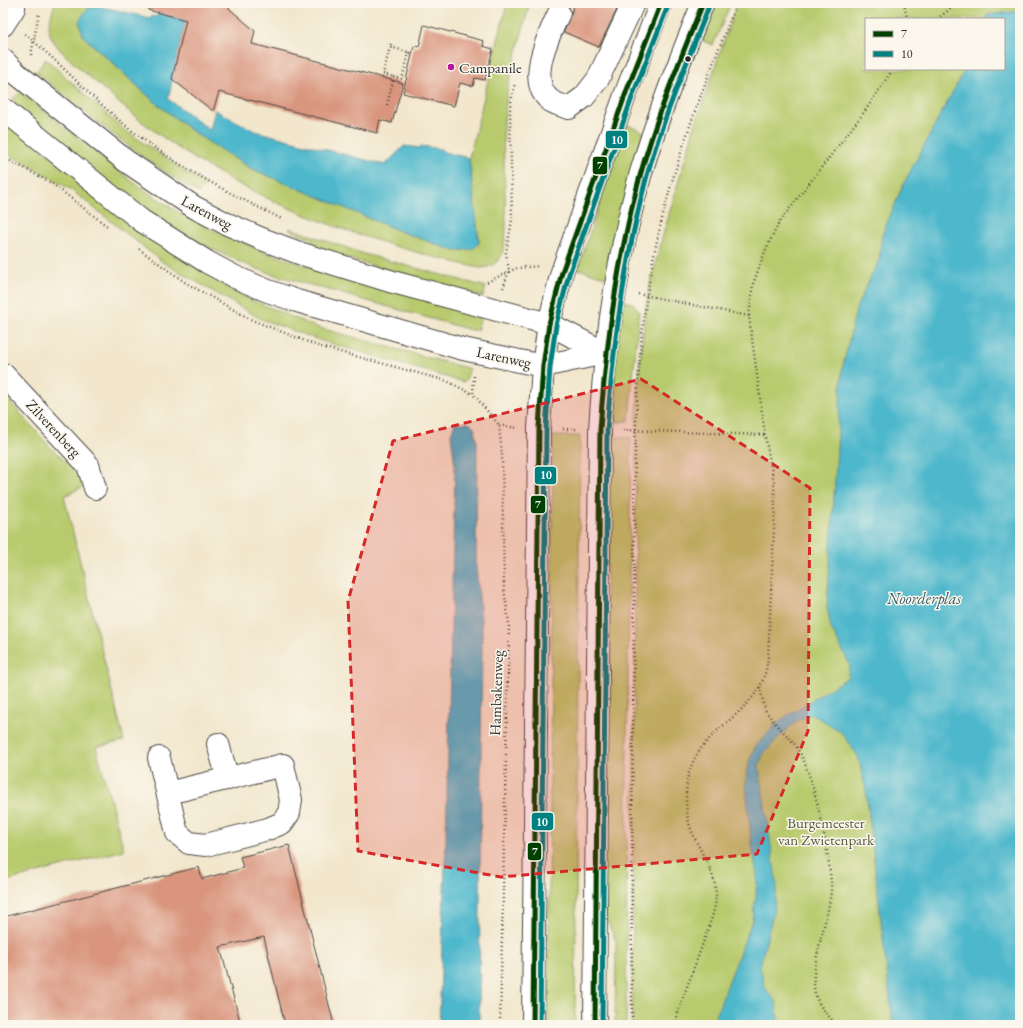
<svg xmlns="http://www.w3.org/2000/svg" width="1023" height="1028" font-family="'EB Garamond',serif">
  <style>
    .green { fill: #b8ca6d; stroke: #727a4c; fill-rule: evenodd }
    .water { fill: #4eb7cc; stroke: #3c717c }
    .building { fill: #d9957e }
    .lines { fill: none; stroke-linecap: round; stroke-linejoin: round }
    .minor-casing { stroke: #494743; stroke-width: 24 }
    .major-casing { stroke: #494743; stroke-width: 24 }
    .path { stroke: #494743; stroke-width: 2.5; stroke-dasharray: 1 3; stroke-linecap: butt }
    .minor { stroke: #fff; stroke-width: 22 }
    .major { stroke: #fff; stroke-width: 22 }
    .bus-1-casing { stroke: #fbf7ec; stroke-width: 8 }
    .bus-2-casing { stroke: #fbf7ec; stroke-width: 8 }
    .bus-1 { stroke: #004000; stroke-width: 5 }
    .bus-2 { stroke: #008080; stroke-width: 5 }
    .marked { fill: #d62828; fill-opacity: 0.2; stroke: #d62828; stroke-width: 3; stroke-dasharray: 8 5; stroke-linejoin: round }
    .bus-dot { fill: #2b2b2b; stroke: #fbf7ec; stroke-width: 1.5 }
    .poi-dot { fill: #b5179e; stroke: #fbf7ec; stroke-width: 1.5 }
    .labels { text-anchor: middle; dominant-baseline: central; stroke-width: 3; stroke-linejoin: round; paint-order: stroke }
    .poi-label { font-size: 15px; fill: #2b2b2b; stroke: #fbf7ec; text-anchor: start }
    .street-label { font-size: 15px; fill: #2b2b2b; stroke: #fbf7ec }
    .park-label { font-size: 15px; fill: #555b3f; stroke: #fbf7ec }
    .water-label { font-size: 16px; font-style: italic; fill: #375c63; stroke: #fbf7ec }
    .line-badge { stroke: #fbf7ec; stroke-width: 1.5 }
    .badge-label { font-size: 11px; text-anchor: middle; font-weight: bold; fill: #fff }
  </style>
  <rect width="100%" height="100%" fill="#fbf7ec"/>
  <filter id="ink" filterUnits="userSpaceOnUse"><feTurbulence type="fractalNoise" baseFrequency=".025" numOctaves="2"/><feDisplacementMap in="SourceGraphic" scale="8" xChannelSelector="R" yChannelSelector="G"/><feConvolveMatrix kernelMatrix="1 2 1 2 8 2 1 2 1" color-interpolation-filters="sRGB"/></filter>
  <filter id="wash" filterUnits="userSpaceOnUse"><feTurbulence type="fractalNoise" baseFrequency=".012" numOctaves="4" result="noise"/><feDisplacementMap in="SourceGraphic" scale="16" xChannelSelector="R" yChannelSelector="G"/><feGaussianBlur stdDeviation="0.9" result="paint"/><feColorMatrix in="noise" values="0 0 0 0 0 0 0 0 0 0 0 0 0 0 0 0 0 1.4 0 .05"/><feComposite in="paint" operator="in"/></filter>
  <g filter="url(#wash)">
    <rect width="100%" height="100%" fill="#f2e7cd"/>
    <g class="green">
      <path d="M55,3L94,5L90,10L83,36L157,104L196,134L252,169L402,232L455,251L479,243L469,158L507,3H530L508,85L503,130L506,226C505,246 504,268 479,268C336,235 208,187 99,85C86,73 50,47 49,30C48,22 53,11 55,3Z"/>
      <polygon points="713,3 731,3 713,45 703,41"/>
      <path d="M737,3H1020V1025H632L636,431L640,361L647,296L663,235L694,128ZM866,19H1004V69H866Z"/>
      <path d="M46,59L123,129L206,185L198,193C140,158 88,115 36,72Z"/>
      <polygon points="20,92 134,183 178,212 208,228 264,252 295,262 477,313 481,318 477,330 471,330 272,274 242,263 210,248 158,220 36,126 12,100"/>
      <polygon points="3,119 170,251 230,289 249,299 316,327 470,369 466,380 463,382 319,340 261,319 164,263 70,189 3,151"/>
      <polygon points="626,124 644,132 608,278 578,269"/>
      <polygon points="290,228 364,254 486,287 483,297 311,248 313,240 289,230"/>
      <polygon points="620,300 634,304 639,312 629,421 619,422 608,420"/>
      <polygon points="3,394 52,449 73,468 85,486 64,496 124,741 96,747 124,850 3,882"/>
      <polygon points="553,436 580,436 575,1025 548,1025"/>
      <polygon points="608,436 631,438 627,754 626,1025 615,1025 616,941 603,912"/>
    </g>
    <g class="water">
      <polygon points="94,5 150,18 151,16 157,17 158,13 186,21 168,99 210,130 215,110 255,131 385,165 404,146 420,148 421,146 441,149 444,152 469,158 479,243 473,249 455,251 402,232 252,169 196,134 157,104 83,36 79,21 87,9 92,8"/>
      <polygon points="1020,11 1020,1025 893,1025 866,790 858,756 840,731 812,714 798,720 782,734 763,754 759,767 777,886 774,910 760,966 765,988 776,1002 778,1018 775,1025 715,1025 715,1018 752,921 756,897 757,875 751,839 746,784 749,762 755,747 779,721 847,678 850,665 831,628 827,607 842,370 857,306 879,260 882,235 903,185 965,69 1004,69 1004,19 986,19 987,15"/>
      <polygon points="455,423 469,423 474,427 477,442 476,565 482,631 479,1025 439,1025 446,839 455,466 451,434"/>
    </g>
    <g id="blocks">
      <g class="building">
        <polygon points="149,3 223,3 255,31 252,44 403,83 392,123 380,120 377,133 219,92 213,111 172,79 186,20 148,10"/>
        <polygon points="575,3 620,3 599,47 564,32"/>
        <polygon points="424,25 484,41 483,46 493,49 485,80 475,78 473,86 460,83 454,106 403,93 414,46 419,47"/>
        <polygon points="289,845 334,1025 285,1025 264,937 220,947 241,1025 3,1025 3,917 199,867 202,879 243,868 240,857"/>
      </g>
    </g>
  </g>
  <g filter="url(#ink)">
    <use href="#blocks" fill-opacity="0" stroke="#494743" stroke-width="1"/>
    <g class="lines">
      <defs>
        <g id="minor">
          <path d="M559,13C549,35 525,82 551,101C556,104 563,106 569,108L584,97L598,79L632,6"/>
          <polyline points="3,25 14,8 14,3"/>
          <polyline points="3,60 17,74 126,161 194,207 225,223 262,239 299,253 393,282 549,324 605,353"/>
          <polyline points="3,109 142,221 207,262 235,277 268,291 297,301 463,349 543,366 605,353"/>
          <polyline points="3,374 88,465 95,488"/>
          <polyline points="218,744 228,779"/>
          <polyline points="159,758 177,833 189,843 206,845 268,829 282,823 289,813 291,800 283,765 168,793"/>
        </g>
        <g id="major">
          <polyline points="533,1025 539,428 543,366 549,324 562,272 627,90 661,3"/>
          <path d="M595,1025L600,430C605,344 617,259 640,176C657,117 680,60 703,3"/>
        </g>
      </defs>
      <use href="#minor" class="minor-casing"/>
      <use href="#major" class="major-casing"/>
      <g class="path">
        <polyline points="904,3 907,19"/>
        <polyline points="937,19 958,3"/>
        <path d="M25,34C58,61 87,93 119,120C168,162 225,191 282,219"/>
        <polyline points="391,44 390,47 412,53"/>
        <polyline points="390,47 383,74 394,77"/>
        <polyline points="31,55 39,13"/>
        <polyline points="387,105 394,77 402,79 409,52"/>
        <polyline points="3,157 50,182 107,226"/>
        <polyline points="139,249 186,283 252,320 318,346 447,381 472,394"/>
        <polyline points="487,282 517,268 539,266"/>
        <polyline points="503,288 509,271 506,253 512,220 510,107 515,83"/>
        <polyline points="638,294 749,316"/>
        <polyline points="474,376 473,394 499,425 502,455 504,589 509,623 500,1025"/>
        <polyline points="499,425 516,428"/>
        <polyline points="563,429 576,429"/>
        <polyline points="623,430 765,435"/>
        <path d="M760,687C762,695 763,706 767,713C777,728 793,738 801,755C816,786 828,848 831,882C833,915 803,974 818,1001C822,1010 830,1017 836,1025"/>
        <path d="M632,1025C631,886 633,747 634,608C635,492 631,374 653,260C670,171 703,87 737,3"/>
        <path d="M675,1025L679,1009C687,987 695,965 703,943C708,928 715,913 716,897C716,867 696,849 689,823C685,807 685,787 689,772C701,732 742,719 760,686C765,677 767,667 768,657L775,507L774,483L765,435L749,316L753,284L766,249L780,221L865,111L893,69"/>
      </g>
      <use href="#minor" class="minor"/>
      <use href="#major" class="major"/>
      <defs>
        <g id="bus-1">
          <polyline points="533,1025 539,428 543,366 549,324 562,272 627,90 661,3"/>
          <path d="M595,1025L600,430C606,344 617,259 640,176C656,117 680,60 703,3"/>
        </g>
        <g id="bus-2">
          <polyline points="540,1025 546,428 550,367 556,325 569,274 634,92 668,6"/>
          <path d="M602,1025L607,430C613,345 624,262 646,179C662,120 687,63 709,6"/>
        </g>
      </defs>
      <use href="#bus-1" class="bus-1-casing"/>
      <use href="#bus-2" class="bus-2-casing"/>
      <use href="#bus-1" class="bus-1"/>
      <use href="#bus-2" class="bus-2"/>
    </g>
  </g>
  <path class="marked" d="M641,379L810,488L808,731L757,854L501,877L358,851L348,601L393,441Z"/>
  <circle class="bus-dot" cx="688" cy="59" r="3.5"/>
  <circle class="poi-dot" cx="451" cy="67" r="4"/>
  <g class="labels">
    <g class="poi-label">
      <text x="459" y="67">Campanile</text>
    </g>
    <g class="street-label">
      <text transform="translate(207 212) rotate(28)">Larenweg</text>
      <text transform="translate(504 357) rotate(12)">Larenweg</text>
      <text transform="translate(54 428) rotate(47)">Zilverenberg</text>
      <text transform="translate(496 693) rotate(-88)">Hambakenweg</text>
    </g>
    <g class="park-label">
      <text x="826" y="822">Burgemeester<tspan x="826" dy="17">van Zwietenpark</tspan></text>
    </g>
    <g class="water-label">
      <text x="924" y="598">Noorderplas</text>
    </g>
  </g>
  <g class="line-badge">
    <rect x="605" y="130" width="23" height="19" rx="4" fill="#008080"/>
    <rect x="592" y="156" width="16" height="19" rx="4" fill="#004000"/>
    <rect x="534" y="466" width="23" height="19" rx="4" fill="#008080"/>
    <rect x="530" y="495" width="16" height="19" rx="4" fill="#004000"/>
    <rect x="531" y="812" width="23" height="19" rx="4" fill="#008080"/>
    <rect x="527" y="842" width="15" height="19" rx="4" fill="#004000"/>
  </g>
  <g class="badge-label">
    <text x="617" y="144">10</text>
    <text x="600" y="169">7</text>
    <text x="546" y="479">10</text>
    <text x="538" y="508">7</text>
    <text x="542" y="826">10</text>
    <text x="535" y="855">7</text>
  </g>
  <rect width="1023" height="1028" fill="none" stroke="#fbf7ec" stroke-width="16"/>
  <rect x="865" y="18" width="140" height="52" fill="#fbf7ec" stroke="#a8a59f"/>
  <rect x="873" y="31" width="20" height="6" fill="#004000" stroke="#a8a59f"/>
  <text x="901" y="38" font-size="12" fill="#2b2b2b">7</text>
  <rect x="873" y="51" width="20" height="6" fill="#008080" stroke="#a8a59f"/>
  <text x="901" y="58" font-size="12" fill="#2b2b2b">10</text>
</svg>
